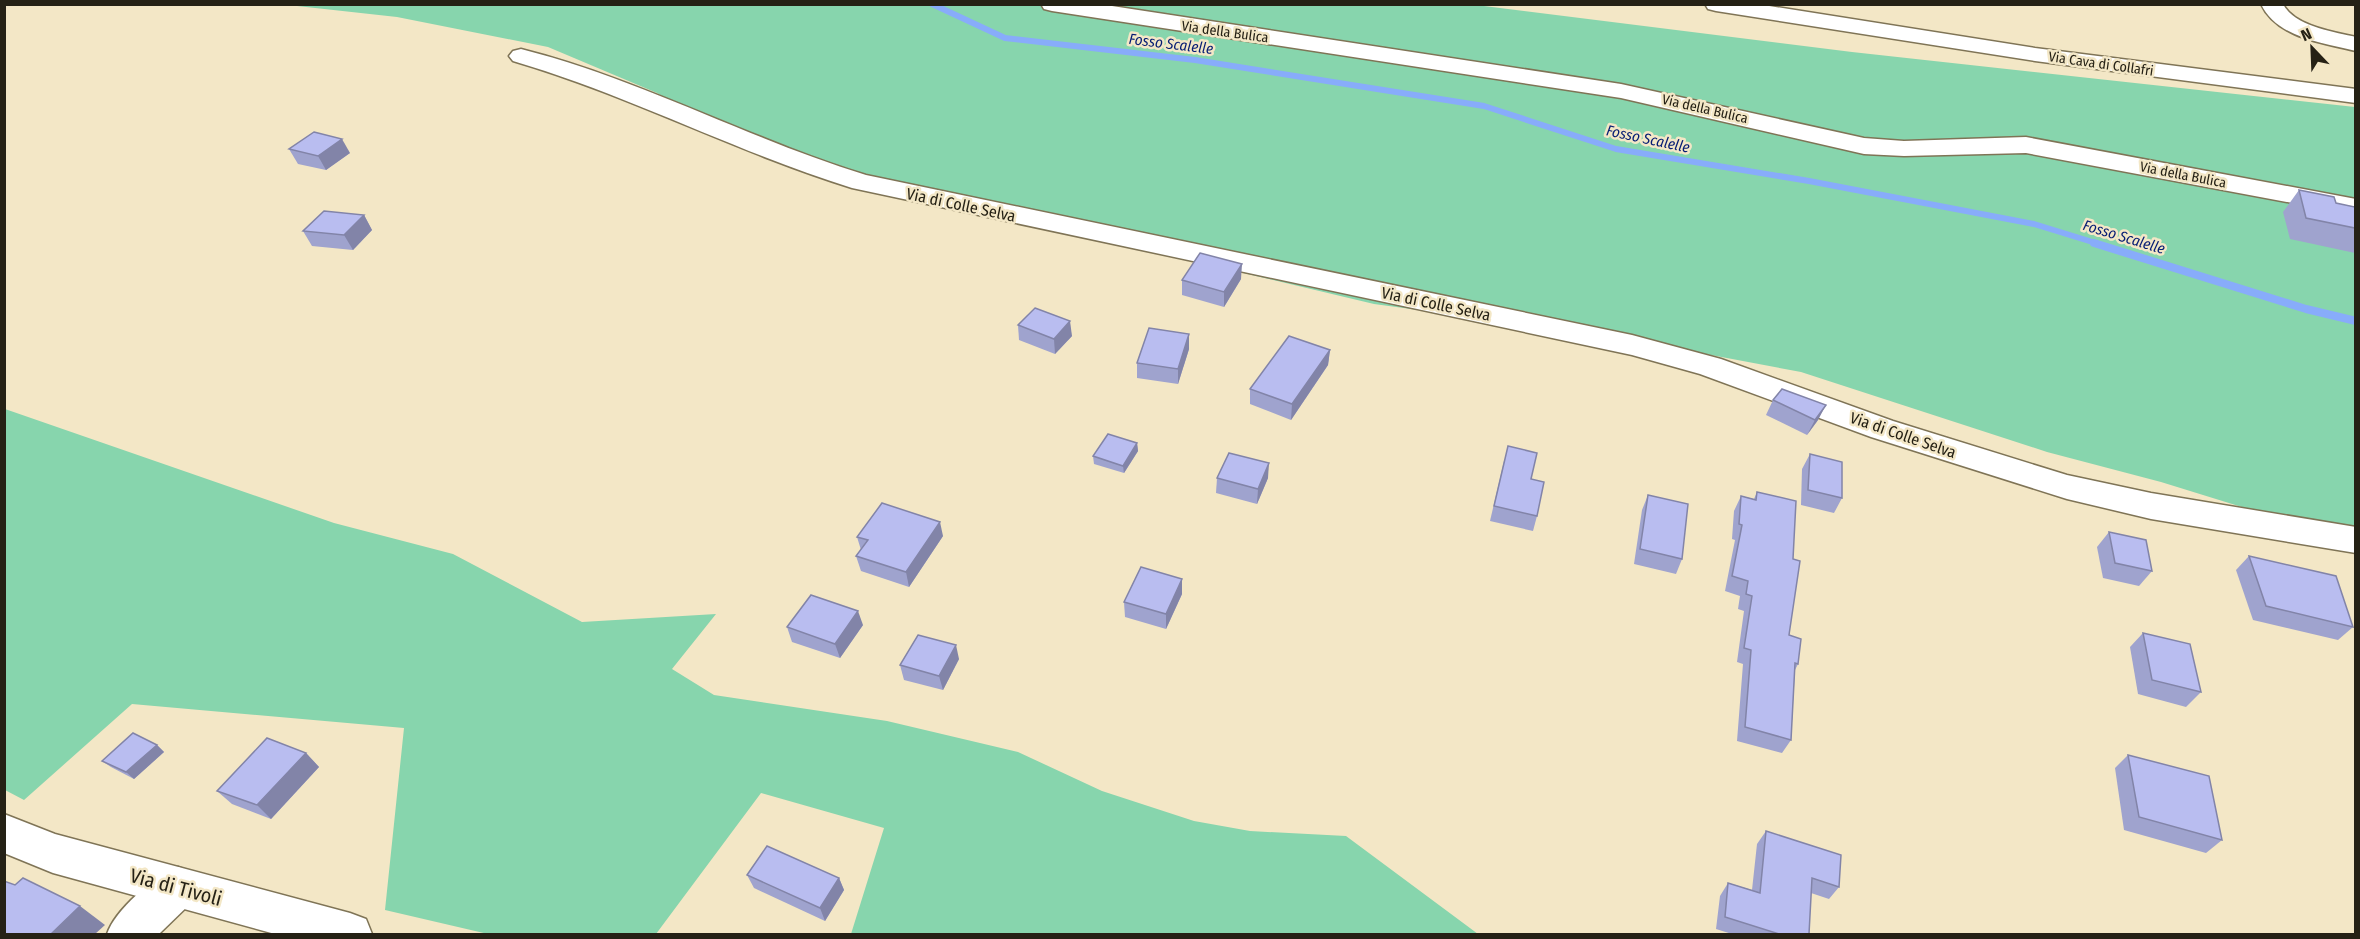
<svg xmlns="http://www.w3.org/2000/svg" width="2360" height="939" font-family="'Fira Sans Condensed',sans-serif">
  <style>
    .green { fill: #87d5ad }
    .lines { fill: none; stroke-linecap: round; stroke-linejoin: round }
    .stream-far1 { stroke: #88acfa; stroke-width: 6 }
    .stream { stroke: #88acfa; stroke-width: 8 }
    .minor-casing { stroke: #7f7456; stroke-width: 3 }
    .major-casing { stroke: #7f7456; stroke-width: 3 }
    .minor { fill: #fff; fill-rule: evenodd }
    .major { fill: #fff; fill-rule: evenodd }
    .wall { fill: #9fa3ce }
    .shaded-wall { fill: #8284a8 }
    .building { fill: #b9bdf0; stroke: #8284a8; stroke-width: 1.5 }
    .labels { text-anchor: middle; dominant-baseline: central; stroke-width: 5; stroke-linejoin: round; paint-order: stroke }
    .far-street-label { font-size: 14px; fill: #252115; stroke: #f3e7c6 }
    .far-water-label { font-size: 15px; font-style: italic; fill: #051c73; stroke: #f3e7c6 }
    .street-label { font-size: 16px; fill: #252115; stroke: #f3e7c6 }
    .near-street-label { font-size: 20px; fill: #252115; stroke: #f3e7c6 }
  </style>
  <rect width="100%" height="100%" fill="#f3e7c6"/>
  <g class="green">
    <polygon points="1468,4 1852,52 2355,107 2355,542 2161,482 2047,452 1801,372 1610,336 1374,304 1104,240 738,140 657,93 548,47 397,17 288,5"/>
    <polygon points="5,409 334,523 453,554 582,622 716,614 672,669 714,695 887,721 1018,752 1102,791 1194,821 1250,831 1346,836 1478,934 851,934 884,828 761,793 656,934 488,934 385,910 404,728 132,704 24,800 5,790"/>
  </g>
  <g class="lines">
    <polyline class="stream-far1" points="932,4 1005,38 1195,60 1484,106 1616,149 1809,181 2034,224 2099,244"/>
    <polyline class="stream" points="2094,243 2306,309 2356,321"/>
    <defs>
      <g id="minor">
        <polygon points="1041,4 1099,4 1621,84 1864,138 1904,141 2026,137 2356,199 2356,215 2026,153 1904,156 1864,154 1621,98 1052,11 1044,9"/>
        <polygon points="1705,4 1757,4 2035,48 2356,89 2356,103 2035,61 1716,11 1708,9"/>
        <path d="M2261,4H2283C2294,26 2334,32 2356,37V51C2323,43 2277,38 2261,4Z"/>
        <path d="M521,49C640,79 749,139 866,175L1632,335L1721,359L1893,421L2067,475L2151,493L2356,527V553L2151,519L2067,499L1871,437L1700,374L1632,355L852,188C736,152 629,95 513,61L509,56L513,51Z"/>
        <path d="M178,867L193,873L199,887L193,901L159,934H107C115,910 154,876 178,867Z"/>
      </g>
      <polygon id="major" points="4,814 55,834 350,913 366,919 372,934 275,934 53,873 4,853"/>
    </defs>
    <use href="#minor" class="minor-casing"/>
    <use href="#major" class="major-casing"/>
    <use href="#minor" class="minor"/>
    <use href="#major" class="major"/>
  </g>
  <g class="wall">
    <polygon points="289,149 350,153 326,170 298,164"/>
    <polygon points="2299,190 2336,203 2355,207 2355,253 2290,239 2283,212"/>
    <polygon points="364,215 372,230 353,250 312,246 303,231"/>
    <polygon points="1241,279 1224,307 1182,295 1182,280"/>
    <polygon points="1018,325 1072,336 1055,354 1019,340"/>
    <polygon points="1189,334 1189,349 1178,384 1137,378 1137,363"/>
    <polygon points="1330,350 1328,365 1291,420 1250,404 1250,389"/>
    <polygon points="1773,400 1818,420 1807,435 1766,415"/>
    <polygon points="1137,443 1138,451 1124,473 1094,464 1093,456"/>
    <polygon points="1810,454 1842,498 1834,513 1801,505 1802,469"/>
    <polygon points="1504,461 1531,479 1537,516 1533,531 1490,521"/>
    <polygon points="1217,478 1268,478 1257,504 1216,493"/>
    <polygon points="1757,492 1789,635 1798,664 1795,670 1791,740 1782,753 1737,741 1743,664 1737,662 1744,611 1738,609 1740,596 1725,591 1735,540 1732,539 1734,511 1741,496 1754,499"/>
    <polygon points="1648,495 1682,559 1676,574 1634,564 1642,510"/>
    <polygon points="2109,532 2152,571 2139,586 2103,578 2097,547"/>
    <polygon points="943,536 909,587 861,571 856,556 861,550 857,537"/>
    <polygon points="2249,556 2353,627 2338,640 2253,620 2236,570"/>
    <polygon points="1182,594 1166,629 1125,617 1124,602"/>
    <polygon points="863,625 840,658 792,642 787,627"/>
    <polygon points="2143,633 2201,692 2186,707 2138,694 2130,647"/>
    <polygon points="959,659 943,690 904,680 900,665"/>
    <polygon points="157,745 164,752 134,779 111,767 102,761"/>
    <polygon points="306,753 319,767 271,819 232,804 217,791"/>
    <polygon points="2128,755 2222,840 2206,853 2124,830 2115,768"/>
    <polygon points="1766,831 1839,887 1829,899 1811,893 1809,934 1732,934 1716,929 1720,896 1728,883 1752,890 1757,844"/>
    <polygon points="747,875 839,878 844,890 825,921 754,888"/>
  </g>
  <g class="shaded-wall">
    <polygon points="342,139 350,153 326,170 318,156"/>
    <polygon points="364,215 372,230 353,250 344,235"/>
    <polygon points="1242,264 1241,279 1224,307 1224,292"/>
    <polygon points="1070,321 1072,336 1055,354 1054,339"/>
    <polygon points="1189,334 1189,349 1178,384 1178,369"/>
    <polygon points="1330,350 1328,365 1291,420 1292,404"/>
    <polygon points="1826,405 1818,420 1807,435 1815,420"/>
    <polygon points="1137,443 1138,451 1124,473 1123,466"/>
    <polygon points="1269,463 1268,478 1257,504 1258,489"/>
    <polygon points="940,522 943,536 909,587 906,572"/>
    <polygon points="1182,579 1182,594 1166,629 1166,614"/>
    <polygon points="858,611 863,625 840,658 835,644"/>
    <polygon points="956,645 959,659 943,690 939,676"/>
    <polygon points="157,745 164,752 134,779 126,772"/>
    <polygon points="306,753 319,767 271,819 257,805"/>
    <polygon points="839,878 844,890 825,921 820,908"/>
    <polygon points="80,906 105,925 95,934 51,934"/>
  </g>
  <g class="building">
    <polygon points="314,132 342,139 318,156 289,149"/>
    <polygon points="2299,190 2334,197 2336,203 2355,207 2355,228 2306,218"/>
    <polygon points="324,211 364,215 344,235 303,231"/>
    <polygon points="1200,253 1242,264 1224,292 1182,280"/>
    <polygon points="1035,308 1070,321 1054,339 1018,325"/>
    <polygon points="1149,328 1189,334 1178,369 1137,363"/>
    <polygon points="1289,336 1330,350 1292,404 1250,389"/>
    <polygon points="1782,389 1826,405 1815,420 1773,400"/>
    <polygon points="1108,434 1137,443 1123,466 1093,456"/>
    <polygon points="1508,446 1537,453 1531,479 1544,482 1537,516 1494,506"/>
    <polygon points="1229,453 1269,463 1258,489 1217,478"/>
    <polygon points="1810,454 1842,462 1842,498 1808,490"/>
    <polygon points="1757,492 1796,501 1793,559 1800,561 1789,635 1801,639 1798,664 1795,663 1791,740 1745,727 1751,650 1744,648 1752,596 1746,594 1748,581 1732,576 1742,525 1739,524 1741,496 1756,500"/>
    <polygon points="1648,495 1688,504 1682,559 1640,549"/>
    <polygon points="882,503 940,522 906,572 856,556 868,540 857,537"/>
    <polygon points="2109,532 2146,540 2152,571 2115,563"/>
    <polygon points="2249,556 2336,576 2353,627 2266,606"/>
    <polygon points="1141,567 1182,579 1166,614 1124,602"/>
    <polygon points="811,595 858,611 835,644 787,627"/>
    <polygon points="2143,633 2190,644 2201,692 2152,680"/>
    <polygon points="918,635 956,645 939,676 900,665"/>
    <polygon points="133,733 157,745 126,772 102,761"/>
    <polygon points="267,738 306,753 257,805 217,791"/>
    <polygon points="2128,755 2209,776 2222,840 2139,817"/>
    <polygon points="1766,831 1841,855 1839,887 1812,878 1809,934 1779,934 1725,917 1728,883 1760,893"/>
    <polygon points="767,846 839,878 820,908 747,875"/>
    <polygon points="23,878 80,906 51,934 4,934 4,881 15,885"/>
  </g>
  <g class="labels">
    <g class="far-street-label">
      <text transform="translate(1225 32) rotate(8)">Via della Bulica</text>
      <text transform="translate(2101 64) rotate(8)">Via Cava di Collafri</text>
      <text transform="translate(1705 109) rotate(13)">Via della Bulica</text>
      <text transform="translate(2183 175) rotate(11)">Via della Bulica</text>
    </g>
    <g class="far-water-label">
      <text transform="translate(1171 44) rotate(7)">Fosso Scalelle</text>
      <text transform="translate(1648 139) rotate(12)">Fosso Scalelle</text>
      <text transform="translate(2124 237) rotate(17)">Fosso Scalelle</text>
    </g>
    <g class="street-label">
      <text transform="translate(961 205) rotate(12)">Via di Colle Selva</text>
      <text transform="translate(1436 304) rotate(12)">Via di Colle Selva</text>
      <text transform="translate(1903 435) rotate(19)">Via di Colle Selva</text>
    </g>
    <g class="near-street-label">
      <text transform="translate(176 887) rotate(15)">Via di Tivoli</text>
    </g>
  </g>
  <rect width="2360" height="939" fill="none" stroke="#252115" stroke-width="12"/>
  <g transform="translate(2312 48) rotate(337)" stroke="#f3e7c6" stroke-width="4.5" paint-order="stroke">
  <path d="M0-4.5L10 22L0 15L-10 22Z" fill="#252115"/>
  <text y="-9" font-size="16" font-weight="bold" text-anchor="middle" fill="#252115">N</text>
  </g>
</svg>
